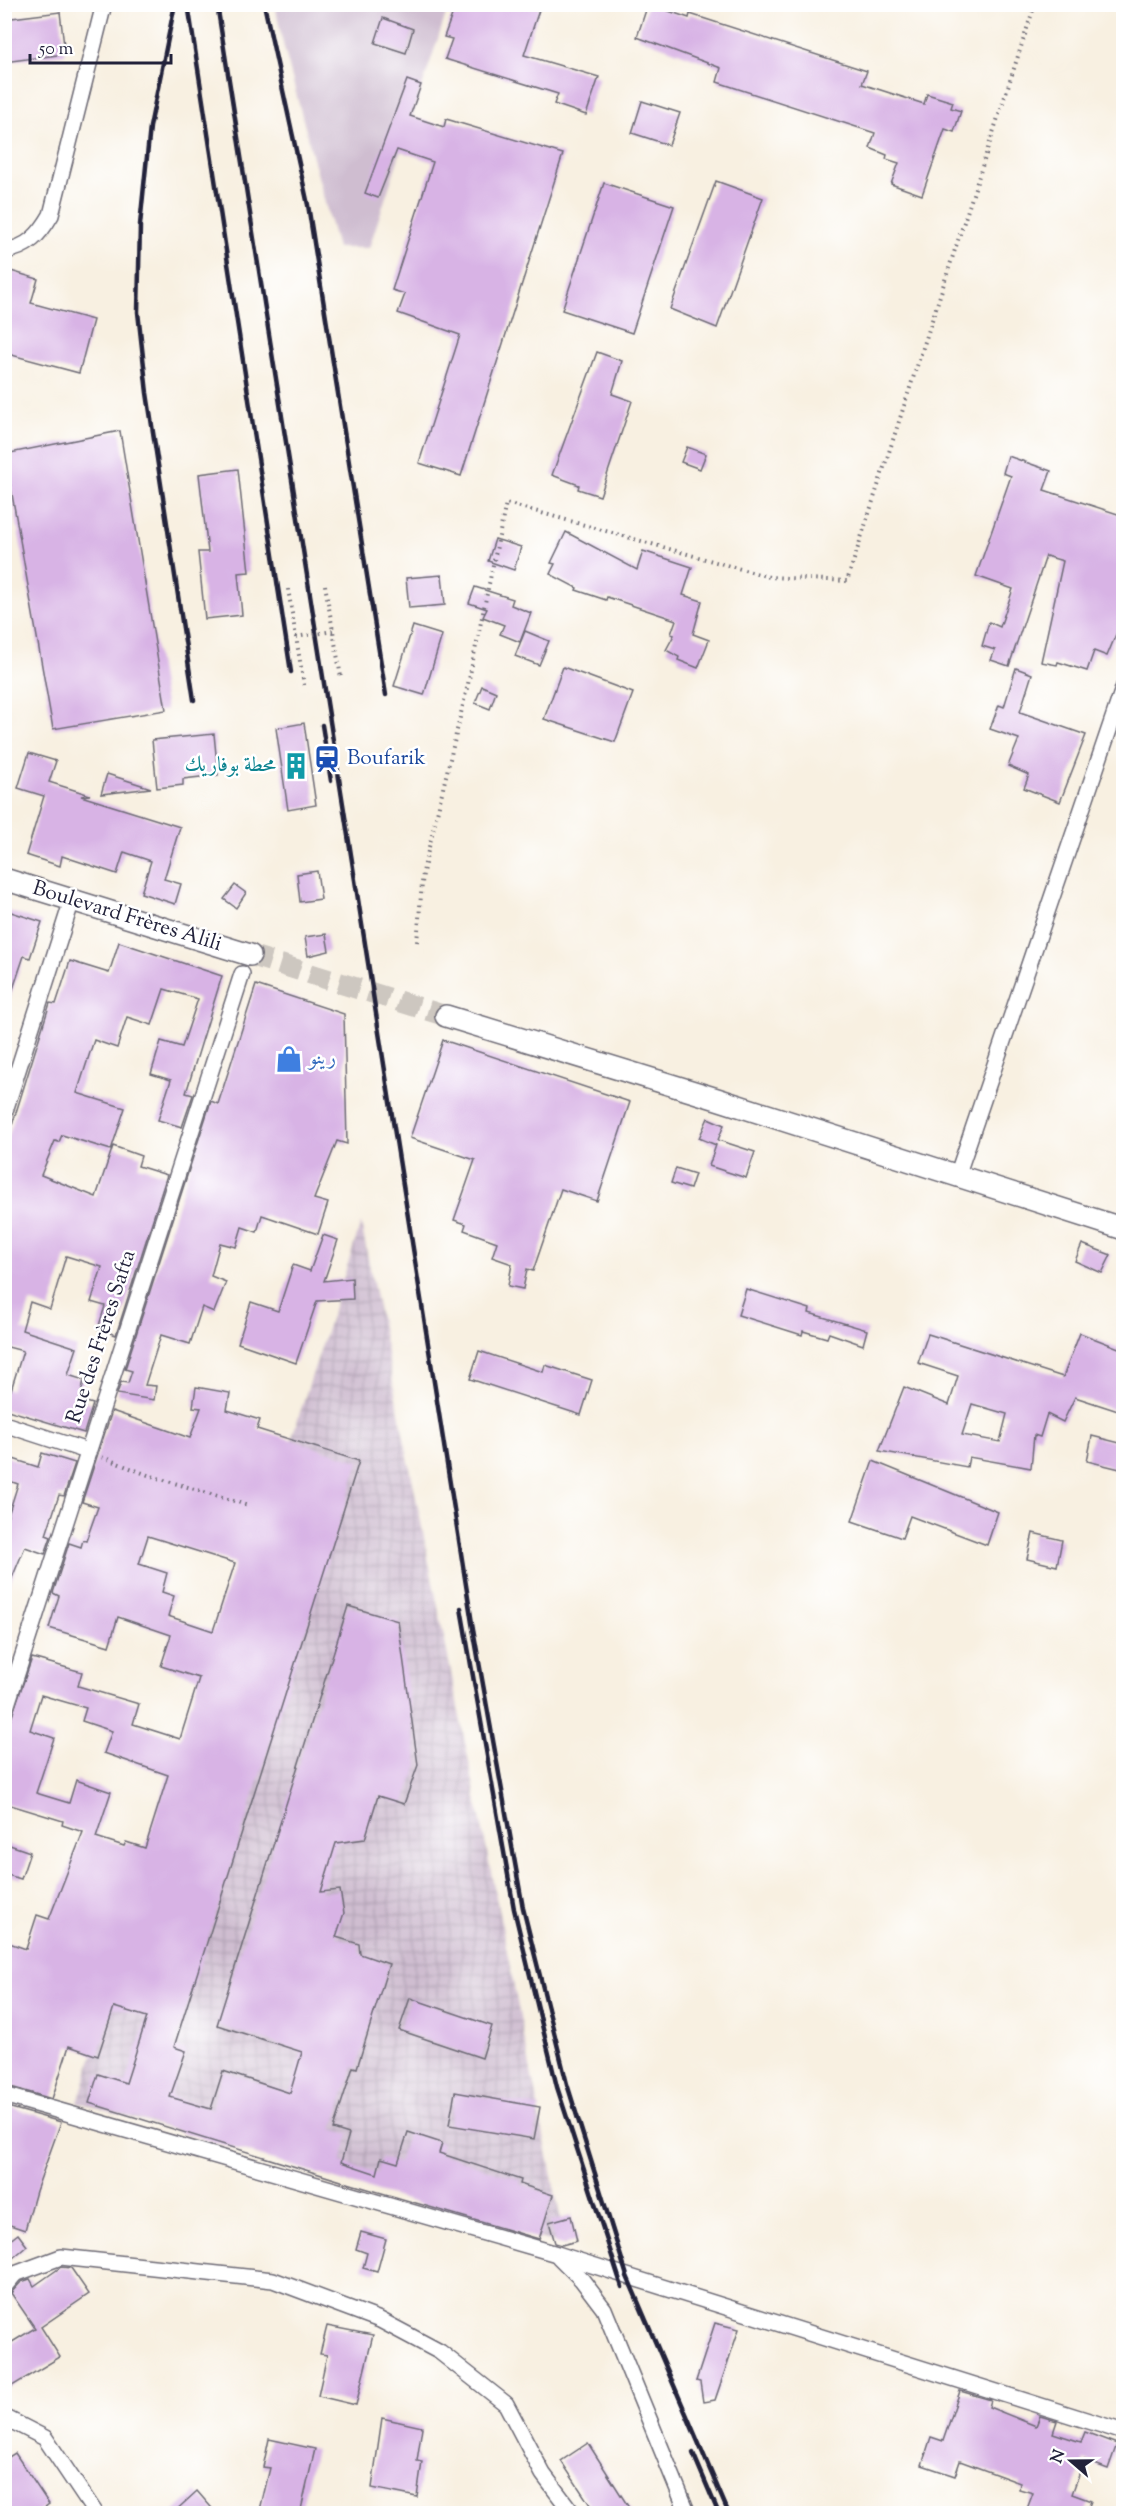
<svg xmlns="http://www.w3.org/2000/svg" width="1128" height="2518" font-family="'Sorts Mill Goudy',Amiri,serif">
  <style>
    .industrial { fill: url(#industrial-grid) }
    .railway { fill: #cfbdd0 }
    .building { fill: #d8b3e5; fill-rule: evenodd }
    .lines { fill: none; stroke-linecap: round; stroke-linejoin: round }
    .secondary-tunnel { stroke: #cdc7c0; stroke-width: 21; stroke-dasharray: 21 10; stroke-linecap: butt }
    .street-casing { stroke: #6d6a75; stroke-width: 18 }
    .secondary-casing { stroke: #6d6a75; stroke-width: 24 }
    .path { stroke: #6d6a75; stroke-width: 4; stroke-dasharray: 1.5 4.5; stroke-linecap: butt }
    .street { stroke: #fff; stroke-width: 15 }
    .secondary { stroke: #fff; stroke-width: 21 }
    .rail { stroke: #22223b; stroke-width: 4.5 }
    .path-bridge { stroke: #6d6a75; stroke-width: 4; stroke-dasharray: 1.5 4.5; stroke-linecap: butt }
    .labels { text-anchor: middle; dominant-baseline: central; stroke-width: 5; stroke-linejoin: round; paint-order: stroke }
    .transit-label { font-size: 21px; fill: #164399; stroke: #fff; text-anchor: start }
    .culture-label { font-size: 21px; fill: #0d838f; stroke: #fff; text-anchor: end }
    .street-label { font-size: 21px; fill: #22223b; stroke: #fff }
    .shop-label { font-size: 21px; fill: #366cbe; stroke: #fff; text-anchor: start }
  </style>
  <defs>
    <pattern id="industrial-grid" width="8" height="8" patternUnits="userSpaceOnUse" patternTransform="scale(1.5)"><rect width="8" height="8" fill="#cfbdd0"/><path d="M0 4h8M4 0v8" fill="none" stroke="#b1a2b4"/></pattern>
  </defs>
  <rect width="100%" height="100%" fill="#fff"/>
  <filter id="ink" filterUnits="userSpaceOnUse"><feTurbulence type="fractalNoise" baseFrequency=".0167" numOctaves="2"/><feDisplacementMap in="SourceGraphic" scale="12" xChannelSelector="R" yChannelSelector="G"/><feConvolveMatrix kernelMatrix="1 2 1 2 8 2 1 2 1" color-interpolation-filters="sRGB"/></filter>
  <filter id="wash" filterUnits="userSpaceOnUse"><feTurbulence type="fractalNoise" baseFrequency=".008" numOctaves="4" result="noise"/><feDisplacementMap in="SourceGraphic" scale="24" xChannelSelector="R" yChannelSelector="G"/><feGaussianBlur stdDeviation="1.35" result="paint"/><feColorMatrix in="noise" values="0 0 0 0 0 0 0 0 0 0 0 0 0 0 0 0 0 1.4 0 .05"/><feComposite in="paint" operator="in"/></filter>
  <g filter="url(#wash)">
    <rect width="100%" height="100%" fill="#f8f0e1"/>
    <polygon class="industrial" points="361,1223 566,2246 78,2102"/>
    <polygon class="railway" points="275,5 449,5 369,248 337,248 283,44"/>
    <g id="blocks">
      <g class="building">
        <polygon points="456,4 541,4 524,55 599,77 586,115 554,104 558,94 445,59 452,39 444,37"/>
        <polygon points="648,4 689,18 690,14 867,71 862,84 924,104 927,94 953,102 951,108 961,111 954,132 945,129 922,195 891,184 899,163 886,159 887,155 870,148 875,133 717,82 721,68 637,37"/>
        <polygon points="60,12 65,54 4,62 4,19"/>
        <polygon points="383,18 413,29 406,53 375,43"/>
        <polygon points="407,80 421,85 410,116 444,127 446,119 563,154 461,476 419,463 460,335 398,313 405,294 392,290 433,162 397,150 378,198 365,193"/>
        <polygon points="642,101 680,113 669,145 632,133"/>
        <polygon points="716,181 763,198 717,328 670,309"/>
        <polygon points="604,183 674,206 632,333 562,310"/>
        <polygon points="4,269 38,279 31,303 93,320 79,373 4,353"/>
        <polygon points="597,352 622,361 612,394 632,401 600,496 578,489 579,485 552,475"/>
        <polygon points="120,431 166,710 53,729 5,454"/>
        <polygon points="687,447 706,454 700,469 681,462"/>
        <polygon points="1008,456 1051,471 1044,490 1124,516 1124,615 1107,656 1094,651 1087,671 1058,662 1057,665 1041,662 1063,561 1046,556 1009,666 991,660 995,650 982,646 989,622 1000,627 1013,589 976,576 1011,476 1003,473"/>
        <polygon points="238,469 249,572 238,573 242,615 205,619 198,552 208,552 199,474"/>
        <polygon points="566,532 637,570 643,551 692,567 683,595 702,601 693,634 709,640 698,668 678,660 679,657 666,650 674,635 671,634 676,620 607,597 606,600 576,590 577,588 550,574 555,564 551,563"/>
        <polygon points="495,539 521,547 514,570 488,561"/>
        <polygon points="442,575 445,605 409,608 406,578"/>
        <polygon points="475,587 513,599 511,605 531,613 520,642 500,634 504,625 483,617 487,609 469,603"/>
        <polygon points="413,626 442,635 424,695 394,686"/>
        <polygon points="525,631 549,641 539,665 515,656"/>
        <polygon points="563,667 633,693 615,742 544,719"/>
        <polygon points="1016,668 1032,674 1020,712 1086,735 1060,802 1024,788 1029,775 1008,766 1019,739 990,729 999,705 1004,707"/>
        <polygon points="482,686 496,692 490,709 475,703"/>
        <polygon points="304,723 316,805 288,810 276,728"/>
        <polygon points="214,734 218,775 183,779 183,785 157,788 152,740"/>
        <polygon points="29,753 56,761 49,782 90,795 81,796 180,827 164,879 181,884 175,904 141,893 151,861 124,852 117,874 62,856 60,866 26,855 44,796 18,788"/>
        <polygon points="107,774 151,788 101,794"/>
        <polygon points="317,871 321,899 300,902 297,874"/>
        <polygon points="235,885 246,893 236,908 224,899"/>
        <polygon points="8,911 42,922 30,958 24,956 7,1007 4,1007 4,922"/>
        <polygon points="326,934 329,951 308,956 305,937"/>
        <polygon points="119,942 222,976 186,1093 193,1095 182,1127 158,1120 171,1080 151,1074 161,1041 182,1047 198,999 164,989 152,1025 127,1017 117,1048 94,1040 77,1093 125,1108 111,1150 62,1135 59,1142 55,1141 41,1175 96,1197 113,1146 141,1156 138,1166 167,1175 116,1335 98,1329 105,1306 91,1302 102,1267 66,1256 50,1309 30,1302 22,1330 77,1348 68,1375 84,1380 80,1400 93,1404 84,1433 4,1409 4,1388 11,1390 23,1351 4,1346 4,1151 50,1003 56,1004 70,961 109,973"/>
        <polygon points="256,985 344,1014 347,1144 337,1141 314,1199 328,1203 318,1234 262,1215 257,1232 242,1227 236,1247 220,1243 211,1276 226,1282 214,1312 202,1307 190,1344 161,1335 145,1385 156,1386 154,1400 117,1394 121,1382 128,1383 132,1371 125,1369 211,1101 218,1104"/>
        <polygon points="443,1040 630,1102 597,1201 561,1189 533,1271 527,1269 523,1289 508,1286 512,1264 492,1257 497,1242 464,1230 466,1224 454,1220 475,1160 410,1138"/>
        <polygon points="708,1118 724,1125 718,1140 755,1152 746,1178 709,1166 716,1145 699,1138"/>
        <polygon points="676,1168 695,1174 690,1189 671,1183"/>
        <polygon points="323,1235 338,1240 324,1281 352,1278 353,1299 317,1301 296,1363 238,1343 251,1302 278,1311 293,1265 310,1271"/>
        <polygon points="1082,1244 1111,1255 1102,1273 1075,1261"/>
        <polygon points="746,1289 810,1309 809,1313 867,1330 863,1345 829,1333 827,1338 803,1331 802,1335 738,1315"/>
        <path d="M1080,1333L1124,1350V1413L1075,1397L1063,1422L1047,1414L1040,1437L1034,1435L1031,1468L969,1457L967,1467L879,1451L904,1387L949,1405L958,1376L918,1363L928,1334L1063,1377ZM972,1404L1007,1414L1000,1442L962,1435Z"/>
        <polygon points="479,1351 543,1372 545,1365 592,1380 581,1415 470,1379"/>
        <path d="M196,1387L230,1393L227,1410L260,1420L257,1429L359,1461L174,2047L186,2051L170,2097L211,2109L223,2071L290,2093L302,2052L217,2025L348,1606L398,1621L418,1765L404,1804L378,1796L365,1839L336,1843L321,1892L340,1890L344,1913L336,1937L359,1944L360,1954L389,1964L357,2068L353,2067L333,2129L349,2134L341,2162L377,2174L381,2158L398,2163L408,2132L442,2143L439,2153L521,2180L520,2184L553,2195L539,2239L351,2184L89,2103L98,2074L126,2083L147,2017L114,2007L98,2056L69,2046L52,2099L11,2087L13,2080L4,2077V1941L26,1949L37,1915L49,1919L83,1832L62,1825L63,1821L4,1803V1738L32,1658L82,1672L78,1686L139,1704L133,1724L180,1739L199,1678L161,1666L171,1635L118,1617L109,1646L49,1628L59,1596L53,1593L69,1543L81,1547L83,1540L86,1541L98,1507L82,1502L112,1411L190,1438L201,1408L193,1407ZM148,1536L235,1563L213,1631L168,1616L174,1596L162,1592L167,1573L139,1564ZM41,1695L86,1708L82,1721L112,1731L104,1753L168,1775L145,1848L126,1842L124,1846L96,1837L111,1792L76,1780L69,1803L36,1793L54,1738L30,1730Z"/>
        <polygon points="1092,1436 1124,1444 1124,1470 1087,1461"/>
        <polygon points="42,1453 75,1463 64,1496 59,1495 46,1535 51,1537 45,1554 25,1547 4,1597 4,1528 18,1484 4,1479 4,1456 38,1467"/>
        <polygon points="873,1461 998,1512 987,1545 910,1516 902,1538 852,1521"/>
        <polygon points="1033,1533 1062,1540 1057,1566 1027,1559"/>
        <polygon points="4,1843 30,1852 21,1879 4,1874"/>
        <polygon points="410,1998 492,2026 482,2058 399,2030"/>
        <polygon points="455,2092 540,2107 534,2139 449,2125"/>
        <polygon points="4,2106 61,2122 36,2191 25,2230 4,2223"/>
        <polygon points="571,2216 577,2241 562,2245 555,2243 549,2222"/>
        <polygon points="361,2232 386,2239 377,2272 363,2268 367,2253 356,2249"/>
        <polygon points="18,2234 27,2246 13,2258 4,2245"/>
        <polygon points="61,2267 71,2268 89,2294 41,2327 60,2357 4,2391 4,2347 35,2328 11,2293 21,2282 30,2279 34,2286"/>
        <polygon points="715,2323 739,2329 715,2400 703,2402 700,2382 696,2381"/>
        <polygon points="327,2326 373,2335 356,2405 318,2396 327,2355 320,2354"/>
        <polygon points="960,2391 991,2400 989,2407 1036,2426 1040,2416 1057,2421 1053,2433 1081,2442 1085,2432 1117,2444 1108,2469 1084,2460 1072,2494 1091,2501 1086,2514 1025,2514 1033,2493 1019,2489 1020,2483 960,2461 955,2476 922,2465 931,2437 943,2441"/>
        <polygon points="382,2418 422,2427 417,2461 422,2462 417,2497 372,2488"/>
        <polygon points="269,2439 315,2449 300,2514 276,2514 260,2510 270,2468 263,2467"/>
        <polygon points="588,2443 633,2514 596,2514 561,2461"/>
        <polygon points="15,2453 49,2504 35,2514 4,2514 4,2460"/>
        <polygon points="197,2491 217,2514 172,2514"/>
      </g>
    </g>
  </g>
  <g filter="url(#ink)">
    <use href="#blocks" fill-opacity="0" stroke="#6d6a75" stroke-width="1.5"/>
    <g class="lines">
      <polyline class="secondary-tunnel" points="250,955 446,1016"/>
      <defs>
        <g id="street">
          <path d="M4,251C28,248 40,234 51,215L104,4"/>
          <polyline points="4,1114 72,900"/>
          <polyline points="957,1176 1124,686"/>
          <polyline points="4,1424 87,1451"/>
          <polyline points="4,1714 242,974"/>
          <polyline points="4,2095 557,2254 1124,2432"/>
          <polyline points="559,2257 582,2280 604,2309 688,2514"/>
          <polyline points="4,2287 15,2274 61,2257 273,2280 380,2320 440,2352 506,2404 543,2474 573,2514"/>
          <polyline points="4,2417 45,2438 96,2514"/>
        </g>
        <g id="secondary">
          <polyline points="4,879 250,955"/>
          <polyline points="446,1016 717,1099 1124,1229"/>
        </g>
      </defs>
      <use href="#street" class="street-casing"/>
      <use href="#secondary" class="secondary-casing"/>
      <g class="path">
        <polyline points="325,585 341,677"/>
        <polyline points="288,589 304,685"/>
        <polyline points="417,942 423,872 468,684 506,503 769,577 847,581 1035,4"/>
        <polyline points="102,1457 148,1475 247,1505"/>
      </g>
      <use href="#street" class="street"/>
      <use href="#secondary" class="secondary"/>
      <g class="rail">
        <polyline points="175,4 150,127 140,225 138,312 147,393 194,700"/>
        <polyline points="188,4 291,672"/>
        <polyline points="217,4 472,1623 523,1908 567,2084 627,2276 729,2514"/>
        <polyline points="264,4 308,205 386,695"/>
        <polyline points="322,725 331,781"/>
        <polyline points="461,1608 514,1909 557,2087 622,2287"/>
        <polyline points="693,2453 719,2514"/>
      </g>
      <polyline class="path-bridge" points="296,637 333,631"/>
    </g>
  </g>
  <defs>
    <symbol id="station-bare" viewBox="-9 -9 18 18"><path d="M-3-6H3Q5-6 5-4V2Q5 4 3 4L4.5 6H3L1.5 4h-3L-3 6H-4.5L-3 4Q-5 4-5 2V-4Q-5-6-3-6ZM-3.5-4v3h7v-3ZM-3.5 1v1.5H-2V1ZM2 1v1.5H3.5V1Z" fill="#1a4fb4" stroke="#fff" stroke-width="2.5" paint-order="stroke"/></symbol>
    <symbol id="building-bare" viewBox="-9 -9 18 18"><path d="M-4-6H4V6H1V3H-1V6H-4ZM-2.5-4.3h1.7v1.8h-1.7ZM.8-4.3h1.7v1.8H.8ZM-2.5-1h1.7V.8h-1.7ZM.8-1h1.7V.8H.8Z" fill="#0f9aa8" stroke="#fff" stroke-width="2.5" paint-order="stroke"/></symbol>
    <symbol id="shop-bare" viewBox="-9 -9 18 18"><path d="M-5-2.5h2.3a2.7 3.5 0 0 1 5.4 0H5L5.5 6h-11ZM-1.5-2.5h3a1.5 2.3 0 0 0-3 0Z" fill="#3f7fe0" stroke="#fff" stroke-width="2.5" paint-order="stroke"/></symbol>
  </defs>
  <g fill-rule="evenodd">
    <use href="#station-bare" x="308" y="740" width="38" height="38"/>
    <use href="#building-bare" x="277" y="747" width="38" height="38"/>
    <use href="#shop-bare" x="270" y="1040" width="38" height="38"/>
  </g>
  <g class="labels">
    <g class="transit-label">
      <text x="347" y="759">Boufarik</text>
    </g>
    <g class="culture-label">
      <text x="276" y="766">محطة بوفاريك</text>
    </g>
    <g class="street-label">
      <text transform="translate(127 917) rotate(17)">Boulevard Frères Alili</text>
      <text transform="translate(102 1337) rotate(-72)">Rue des Frères Safta</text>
    </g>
    <g class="shop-label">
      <text x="309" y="1059">رينو</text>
    </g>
  </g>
  <rect width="1128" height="2518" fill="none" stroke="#fff" stroke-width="24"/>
  <g transform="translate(1071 2461) rotate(290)" stroke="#ffffff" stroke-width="4.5" paint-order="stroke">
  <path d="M0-4.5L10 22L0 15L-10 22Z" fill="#22223b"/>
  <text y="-9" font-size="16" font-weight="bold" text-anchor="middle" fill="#22223b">N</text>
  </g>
  <path d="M30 54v9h141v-9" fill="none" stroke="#22223b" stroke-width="3"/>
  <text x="39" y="54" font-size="18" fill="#22223b" stroke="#ffffff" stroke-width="4.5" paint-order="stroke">50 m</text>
</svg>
